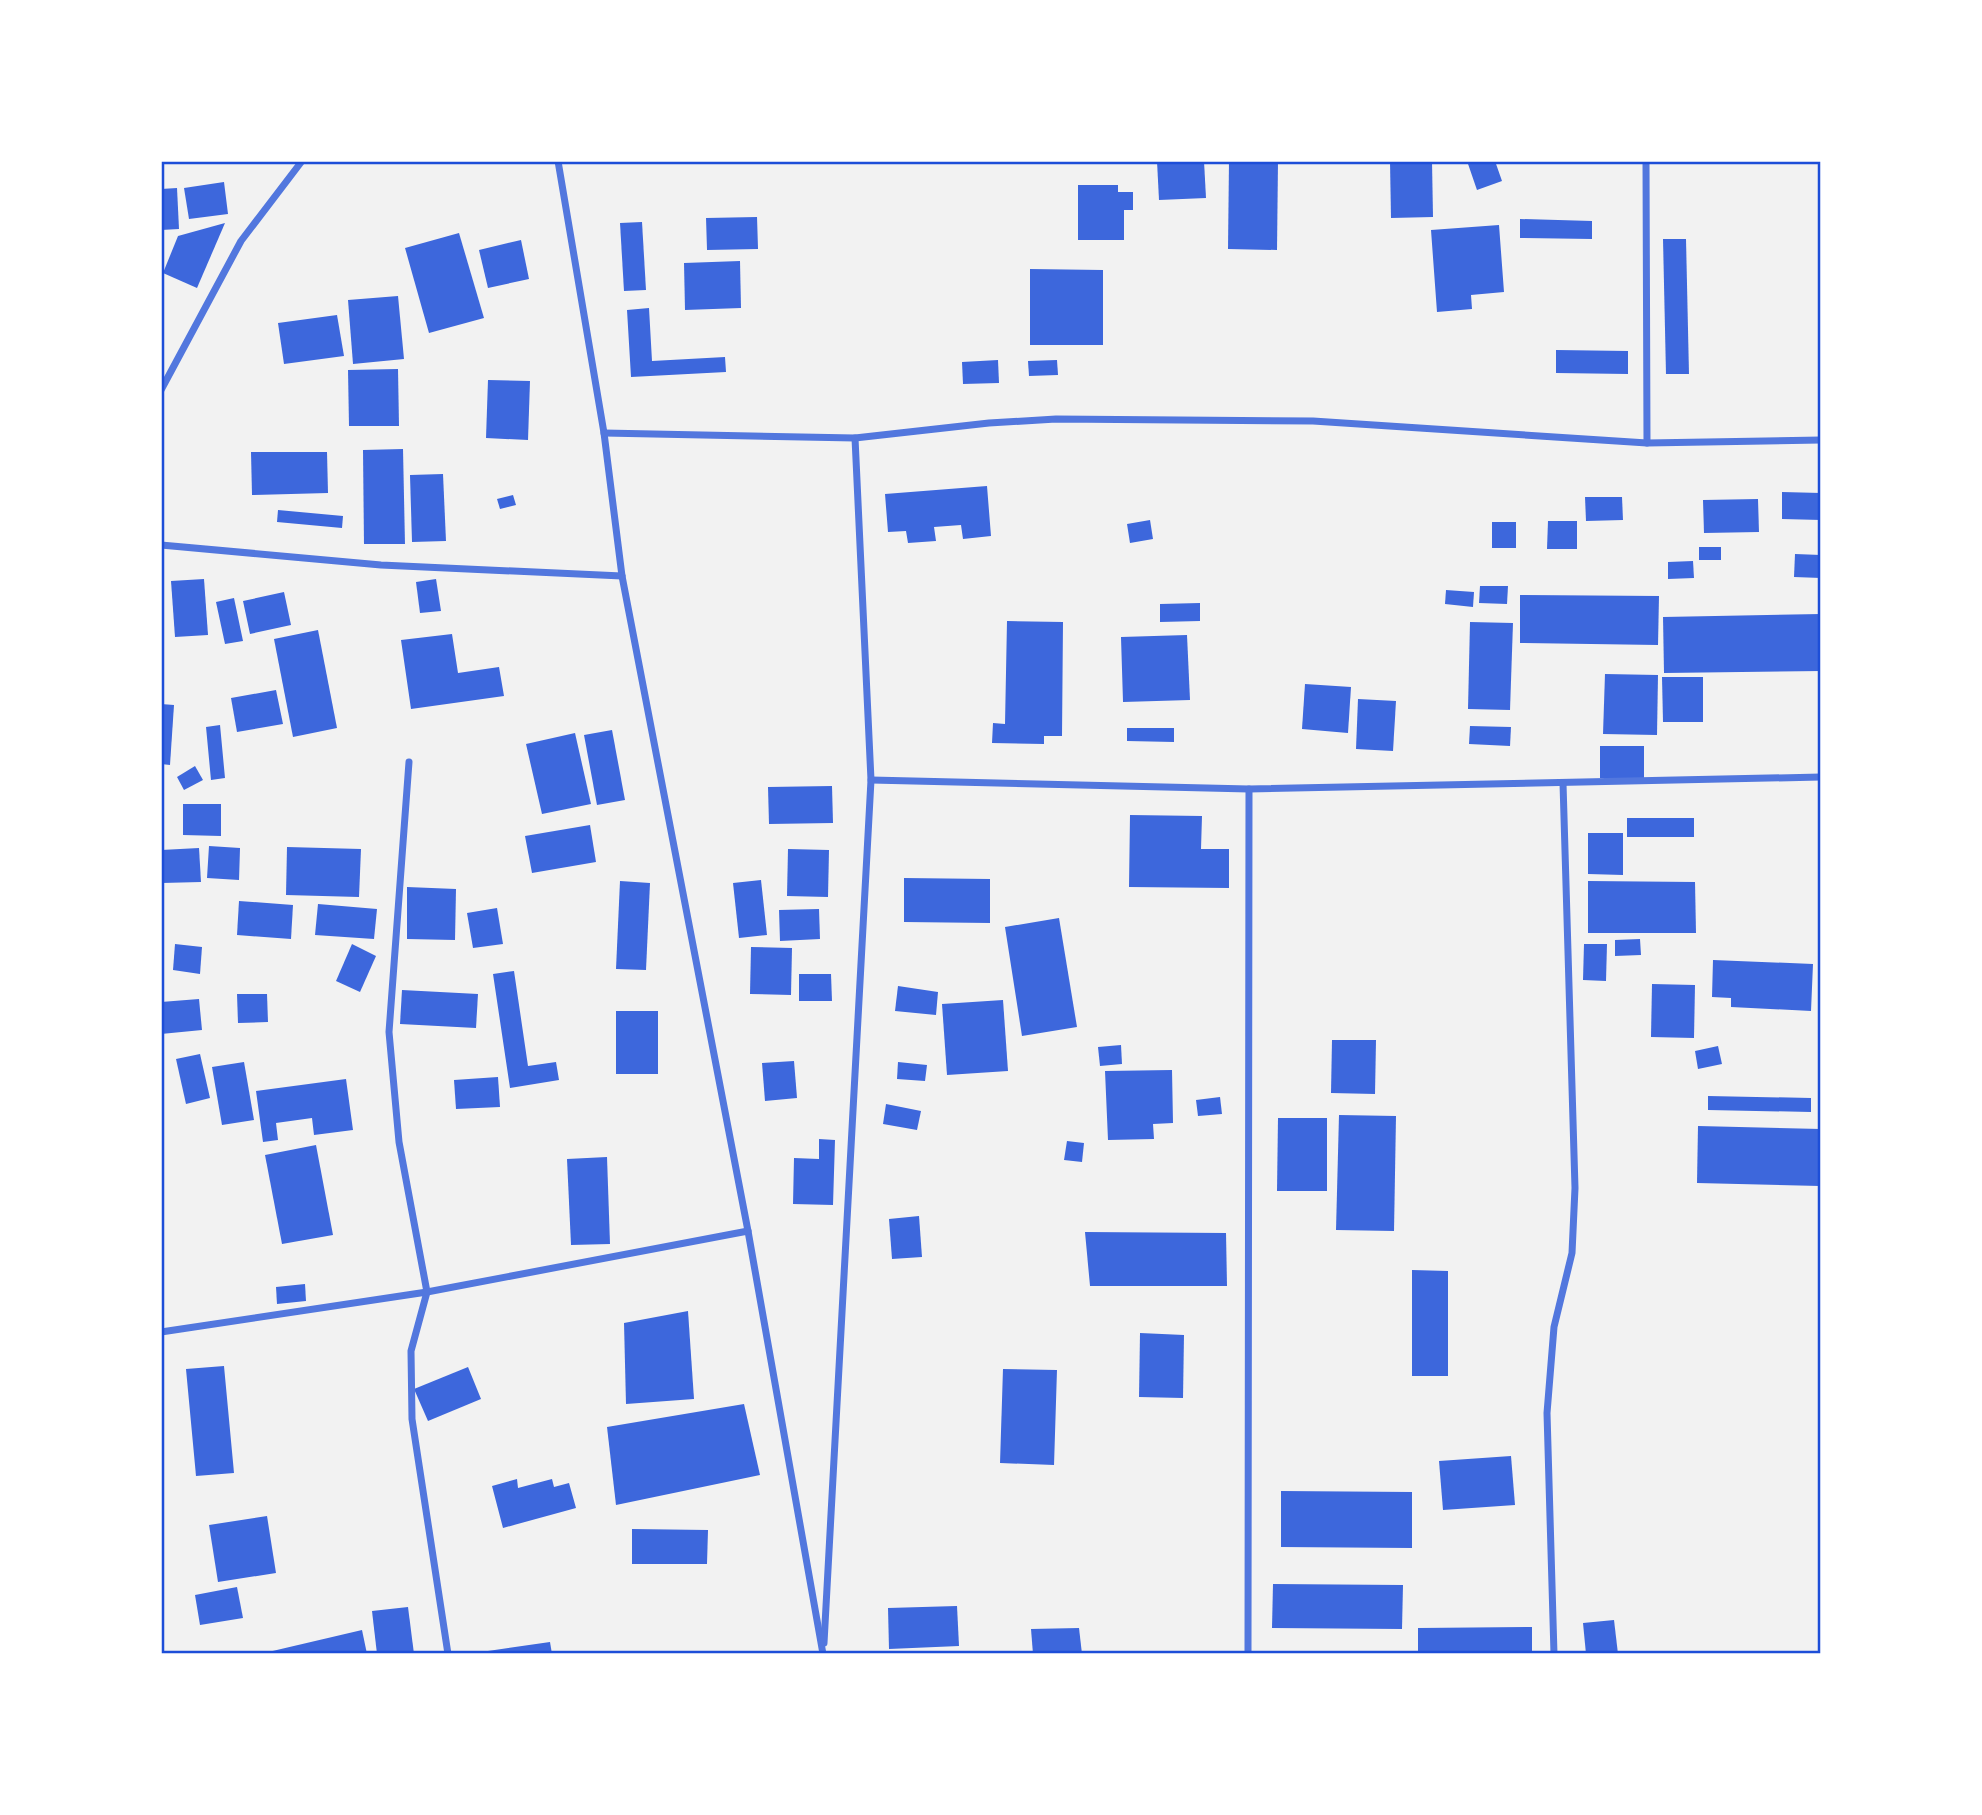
<svg xmlns="http://www.w3.org/2000/svg" width="1982" height="1815" font-family="Lora,serif">
  <style>
    .building { fill: #3d67dc }
    .lines { fill: none; stroke-linecap: round; stroke-linejoin: round }
    .minor { stroke: #5277de; stroke-width: 7 }
    .neatline { fill: none; stroke: #1d4ed8; stroke-width: 2.5 }
  </style>
  <rect width="100%" height="100%" fill="#f2f2f2"/>
  <g class="building">
    <polygon points="1157,161 1204,161 1206,198 1159,200"/>
    <polygon points="1229,161 1278,161 1277,250 1228,249"/>
    <polygon points="1390,161 1432,161 1433,217 1391,218"/>
    <polygon points="1467,161 1495,161 1502,181 1477,190"/>
    <polygon points="224,182 228,214 189,219 184,188"/>
    <polygon points="1078,185 1118,185 1118,192 1133,192 1133,210 1124,210 1124,240 1078,240"/>
    <polygon points="177,188 179,229 161,230 161,189"/>
    <polygon points="757,217 758,249 707,250 706,218"/>
    <polygon points="1520,219 1592,221 1592,239 1520,238"/>
    <polygon points="642,222 646,290 624,291 620,223"/>
    <polygon points="225,223 197,288 163,273 178,236"/>
    <polygon points="1499,225 1504,292 1471,295 1472,309 1437,312 1431,230"/>
    <polygon points="459,233 484,318 429,333 405,248"/>
    <polygon points="1663,239 1686,239 1689,374 1666,374"/>
    <polygon points="521,240 529,279 488,288 479,250"/>
    <polygon points="740,261 741,308 685,310 684,263"/>
    <polygon points="1030,269 1103,270 1103,345 1030,345"/>
    <polygon points="398,296 404,359 353,364 348,300"/>
    <polygon points="649,308 652,361 725,357 726,372 631,377 627,310"/>
    <polygon points="337,315 344,356 284,364 278,323"/>
    <polygon points="1556,350 1628,351 1628,374 1556,373"/>
    <polygon points="998,360 999,383 963,384 962,362"/>
    <polygon points="1057,360 1058,375 1029,376 1028,361"/>
    <polygon points="398,369 399,426 349,426 348,370"/>
    <polygon points="488,380 530,381 528,440 486,438"/>
    <polygon points="403,449 405,544 364,544 363,450"/>
    <polygon points="251,452 327,452 328,493 252,495"/>
    <polygon points="443,474 446,541 412,542 410,475"/>
    <polygon points="987,486 991,536 963,539 961,525 934,527 936,541 908,543 906,531 888,532 885,494"/>
    <polygon points="1782,492 1821,493 1821,520 1782,519"/>
    <polygon points="513,495 516,505 500,509 497,499"/>
    <polygon points="1585,497 1622,497 1623,520 1586,521"/>
    <polygon points="1758,499 1759,532 1704,533 1703,500"/>
    <polygon points="278,510 343,516 342,528 277,522"/>
    <polygon points="1150,520 1153,539 1130,543 1127,524"/>
    <polygon points="1548,521 1577,521 1577,549 1547,549"/>
    <rect x="1492" y="522" width="24" height="26"/>
    <rect x="1699" y="547" width="22" height="13"/>
    <polygon points="1795,554 1821,555 1821,578 1794,577"/>
    <polygon points="1693,561 1694,578 1668,579 1668,562"/>
    <polygon points="204,579 208,635 175,637 171,581"/>
    <polygon points="436,579 441,611 420,613 416,582"/>
    <polygon points="1480,586 1508,586 1507,604 1479,603"/>
    <polygon points="1446,590 1474,592 1473,607 1445,604"/>
    <polygon points="284,592 291,625 250,634 243,601"/>
    <polygon points="1520,595 1659,596 1658,645 1520,643"/>
    <polygon points="234,598 243,641 225,644 216,602"/>
    <polygon points="1200,603 1200,621 1160,622 1160,604"/>
    <polygon points="1821,614 1821,671 1664,673 1663,617"/>
    <polygon points="1007,621 1063,622 1062,736 1044,736 1044,744 992,743 993,723 1005,724"/>
    <polygon points="1470,622 1513,623 1510,710 1468,709"/>
    <polygon points="318,630 337,728 293,737 274,639"/>
    <polygon points="452,634 458,673 499,667 504,696 411,709 401,640"/>
    <polygon points="1187,635 1190,700 1123,702 1121,637"/>
    <polygon points="1605,674 1658,675 1657,735 1603,734"/>
    <polygon points="1662,677 1703,677 1703,722 1663,722"/>
    <polygon points="1305,684 1351,687 1348,733 1302,729"/>
    <polygon points="276,690 283,724 237,732 231,698"/>
    <polygon points="1358,699 1396,701 1393,751 1356,749"/>
    <polygon points="161,704 174,705 170,765 161,764"/>
    <polygon points="220,725 225,778 211,780 206,727"/>
    <polygon points="1470,726 1511,727 1510,746 1469,744"/>
    <polygon points="1127,728 1174,728 1174,742 1127,741"/>
    <polygon points="612,730 625,800 597,805 584,735"/>
    <polygon points="575,733 591,804 542,814 526,744"/>
    <rect x="1600" y="746" width="44" height="32"/>
    <polygon points="195,766 203,780 184,790 177,777"/>
    <polygon points="832,786 833,823 769,824 768,787"/>
    <polygon points="183,804 221,804 221,836 183,835"/>
    <polygon points="1130,815 1202,816 1201,849 1229,849 1229,888 1129,887"/>
    <rect x="1627" y="818" width="67" height="19"/>
    <polygon points="590,825 596,862 532,873 525,836"/>
    <polygon points="1588,833 1623,833 1623,875 1588,874"/>
    <polygon points="209,846 240,848 239,880 207,878"/>
    <polygon points="287,847 361,849 359,897 286,895"/>
    <polygon points="199,848 201,882 162,883 161,850"/>
    <polygon points="788,849 829,850 828,897 787,896"/>
    <polygon points="904,878 990,879 990,923 904,922"/>
    <polygon points="761,880 767,935 739,938 733,883"/>
    <polygon points="620,881 650,883 646,970 616,969"/>
    <polygon points="1588,881 1695,882 1696,933 1588,933"/>
    <polygon points="407,887 456,889 455,940 407,939"/>
    <polygon points="239,901 293,905 291,939 237,935"/>
    <polygon points="318,904 377,909 374,939 315,935"/>
    <polygon points="497,908 503,944 473,948 467,913"/>
    <polygon points="819,909 820,939 780,941 779,910"/>
    <polygon points="1059,918 1077,1027 1022,1036 1005,927"/>
    <polygon points="1640,939 1641,955 1615,956 1615,940"/>
    <polygon points="175,944 202,947 200,974 173,970"/>
    <polygon points="352,944 376,956 360,992 336,981"/>
    <polygon points="1584,944 1607,944 1606,981 1583,980"/>
    <polygon points="751,947 792,948 791,995 750,994"/>
    <polygon points="1713,960 1813,964 1811,1011 1731,1007 1731,998 1712,997"/>
    <polygon points="514,971 528,1066 556,1062 559,1080 510,1088 493,974"/>
    <polygon points="799,974 831,974 832,1001 799,1001"/>
    <polygon points="1652,984 1695,985 1694,1038 1651,1037"/>
    <polygon points="898,986 938,992 936,1015 895,1011"/>
    <polygon points="402,990 478,994 476,1028 400,1024"/>
    <polygon points="237,994 267,994 268,1022 238,1023"/>
    <polygon points="199,999 202,1030 161,1034 161,1002"/>
    <polygon points="1003,1000 1008,1071 947,1075 942,1004"/>
    <rect x="616" y="1011" width="42" height="63"/>
    <polygon points="1332,1040 1376,1040 1375,1094 1331,1093"/>
    <polygon points="1121,1045 1122,1064 1100,1066 1098,1047"/>
    <polygon points="1718,1046 1722,1064 1698,1069 1695,1051"/>
    <polygon points="200,1054 210,1098 186,1104 176,1059"/>
    <polygon points="794,1061 797,1098 765,1101 762,1063"/>
    <polygon points="244,1062 254,1120 222,1125 212,1067"/>
    <polygon points="898,1062 927,1065 925,1081 897,1079"/>
    <polygon points="1172,1070 1173,1123 1153,1124 1154,1139 1108,1140 1105,1071"/>
    <polygon points="498,1077 500,1107 456,1109 454,1080"/>
    <polygon points="346,1079 353,1130 314,1135 312,1118 276,1123 278,1140 263,1142 256,1091"/>
    <polygon points="1708,1096 1811,1098 1811,1112 1708,1110"/>
    <polygon points="1220,1097 1222,1114 1198,1116 1196,1100"/>
    <polygon points="886,1104 921,1111 917,1130 883,1124"/>
    <polygon points="1339,1115 1396,1116 1394,1231 1336,1230"/>
    <polygon points="1278,1118 1327,1118 1327,1191 1277,1191"/>
    <polygon points="1698,1126 1821,1129 1820,1186 1697,1183"/>
    <polygon points="819,1139 835,1140 833,1205 793,1204 794,1158 819,1159"/>
    <polygon points="1067,1141 1084,1143 1082,1162 1064,1160"/>
    <polygon points="316,1145 333,1235 282,1244 265,1155"/>
    <polygon points="607,1157 610,1244 571,1245 567,1159"/>
    <polygon points="919,1216 922,1257 892,1259 889,1219"/>
    <polygon points="1085,1232 1226,1233 1227,1286 1090,1286"/>
    <polygon points="1412,1270 1448,1271 1448,1376 1412,1376"/>
    <polygon points="305,1284 306,1301 277,1304 276,1287"/>
    <polygon points="688,1311 694,1399 626,1404 624,1323"/>
    <polygon points="1140,1333 1184,1335 1183,1398 1139,1397"/>
    <polygon points="224,1366 234,1473 196,1476 186,1369"/>
    <polygon points="468,1367 481,1399 428,1421 414,1389"/>
    <polygon points="1003,1369 1057,1370 1054,1465 1000,1463"/>
    <polygon points="744,1404 760,1475 616,1505 607,1427"/>
    <polygon points="1511,1456 1515,1505 1443,1510 1439,1461"/>
    <polygon points="517,1479 518,1488 552,1479 554,1487 569,1483 576,1508 503,1528 492,1486"/>
    <polygon points="1281,1491 1412,1492 1412,1548 1281,1547"/>
    <polygon points="267,1516 276,1573 218,1582 209,1525"/>
    <polygon points="632,1529 708,1530 707,1564 632,1564"/>
    <polygon points="1273,1584 1403,1585 1402,1629 1272,1628"/>
    <polygon points="237,1587 243,1618 200,1625 195,1595"/>
    <polygon points="957,1606 959,1646 889,1649 888,1608"/>
    <polygon points="408,1607 414,1654 377,1654 372,1611"/>
    <polygon points="1614,1620 1618,1654 1586,1654 1583,1623"/>
    <polygon points="1532,1627 1532,1654 1418,1654 1418,1628"/>
    <polygon points="1079,1628 1082,1654 1033,1654 1031,1629"/>
    <polygon points="362,1630 367,1654 264,1654 264,1653"/>
    <polygon points="550,1642 552,1654 481,1654 481,1652"/>
  </g>
  <g class="lines">
    <g class="minor">
      <polyline points="558,161 604,433 622,576 748,1231 823,1654"/>
      <polyline points="1646,161 1647,443"/>
      <polyline points="161,390 241,241 302,161"/>
      <polyline points="604,433 855,438 989,423 1056,419 1313,421 1647,443 1821,440"/>
      <polyline points="161,545 381,565 622,576"/>
      <polyline points="409,762 389,1032 399,1142 427,1292 411,1351 412,1419 448,1654"/>
      <polyline points="871,780 1249,789 1821,777"/>
      <polyline points="161,1332 427,1292 748,1231"/>
      <polyline points="824,1643 871,780 855,438"/>
      <polyline points="1248,1654 1249,789"/>
      <polyline points="1554,1654 1547,1413 1554,1327 1572,1253 1575,1188 1563,783"/>
    </g>
  </g>
  <rect width="1982" height="1815" fill="none" stroke="#ffffff" stroke-width="326"/>
  <rect x="163" y="163" width="1656" height="1489" class="neatline"/>
</svg>
